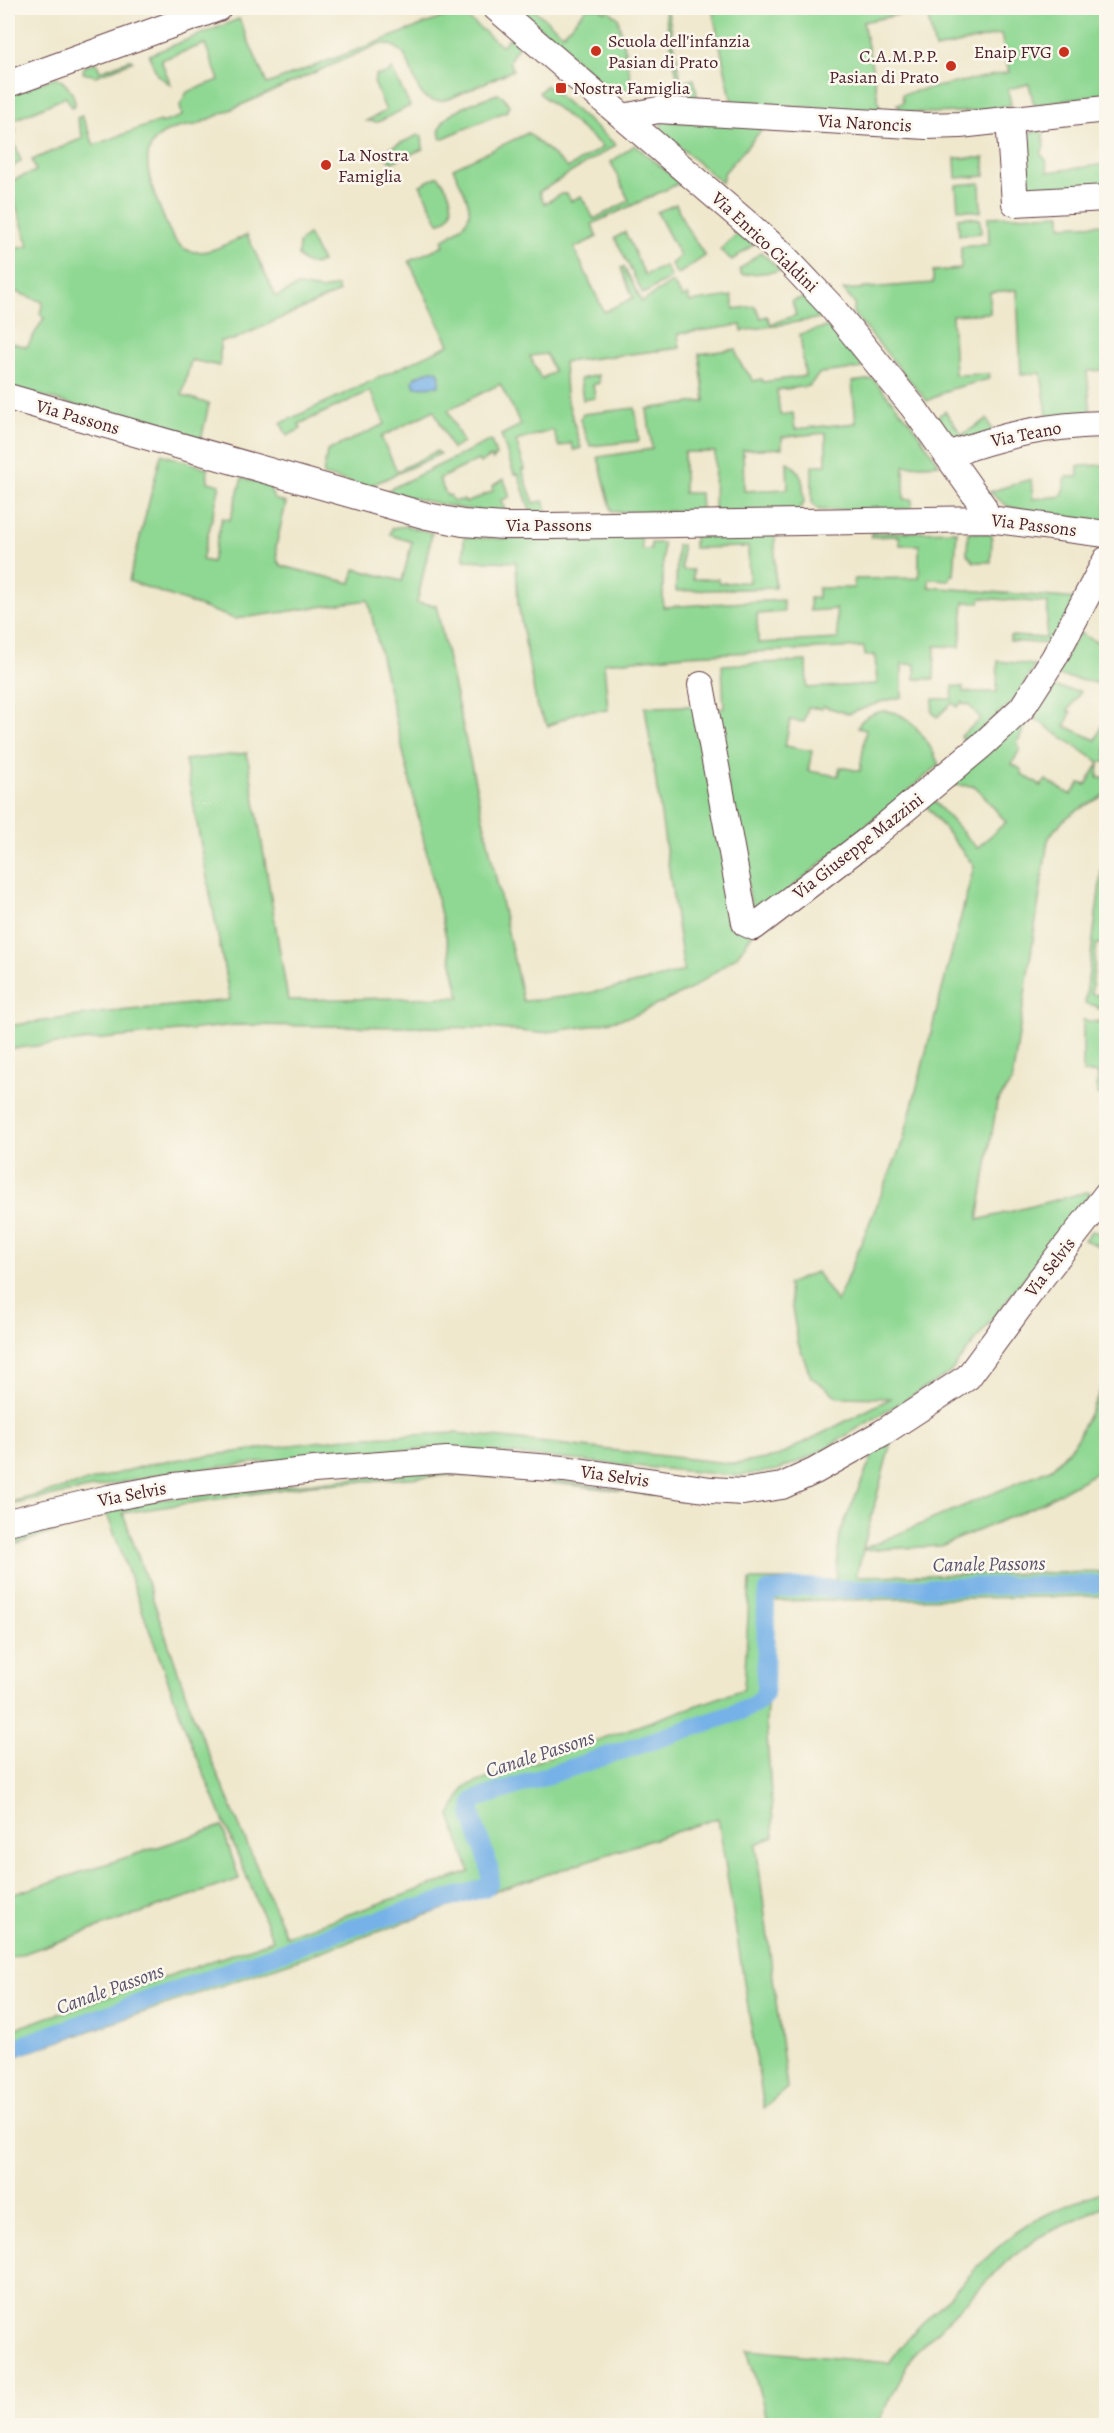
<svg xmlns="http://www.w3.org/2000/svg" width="1114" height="2433" font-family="Alegreya,serif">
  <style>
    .green { fill: #8fd893; stroke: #6c7c5f; stroke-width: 1.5; fill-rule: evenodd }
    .water { fill: #76b1e7; stroke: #606889; stroke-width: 1.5 }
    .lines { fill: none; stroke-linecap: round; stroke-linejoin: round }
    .canal { stroke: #76b1e7; stroke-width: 18 }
    .minor-casing { stroke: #633d43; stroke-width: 28 }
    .minor { stroke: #fff; stroke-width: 26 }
    .poi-dot { fill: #c8321e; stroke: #fbf7ec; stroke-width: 2 }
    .labels { text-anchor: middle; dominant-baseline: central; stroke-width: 5; stroke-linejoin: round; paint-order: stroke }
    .poi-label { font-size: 18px; fill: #4a1f2b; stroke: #fbf7ec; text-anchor: start }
    .street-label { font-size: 18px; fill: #4a1f2b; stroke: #fbf7ec }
    .water-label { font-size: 20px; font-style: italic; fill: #59526d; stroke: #fbf7ec }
  </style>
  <rect width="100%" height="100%" fill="#fbf7ec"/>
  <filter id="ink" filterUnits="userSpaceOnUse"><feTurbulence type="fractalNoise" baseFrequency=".0167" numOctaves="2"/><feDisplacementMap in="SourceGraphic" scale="12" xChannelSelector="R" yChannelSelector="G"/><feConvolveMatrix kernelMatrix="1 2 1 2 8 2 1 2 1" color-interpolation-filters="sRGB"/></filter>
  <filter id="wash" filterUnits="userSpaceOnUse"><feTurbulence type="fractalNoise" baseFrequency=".008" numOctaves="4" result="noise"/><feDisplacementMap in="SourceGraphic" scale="24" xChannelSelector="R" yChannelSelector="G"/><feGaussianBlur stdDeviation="1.35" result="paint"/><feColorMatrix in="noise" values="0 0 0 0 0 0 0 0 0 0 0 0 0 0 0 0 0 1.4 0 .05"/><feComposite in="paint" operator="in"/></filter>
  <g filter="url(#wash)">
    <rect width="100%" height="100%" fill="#efe8cd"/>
    <g class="green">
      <polygon points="518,8 532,8 563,34 587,8 600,8 605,12 608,10 618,18 632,84 626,91 607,87"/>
      <path d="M712,8H1012L1013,12L1033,8H1106V94L1034,105L1029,84L1008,89L1011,105C975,113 939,114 902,112L897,104L903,103L902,94L1009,72L1001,34L935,49L926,9L863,22L880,108L865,111L732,103Z"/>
      <path d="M459,11L502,46L510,37L519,45L509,61L513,70L449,99C400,114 426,41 379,44L196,125C135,130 142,166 161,211C167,225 173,246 190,251C208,256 230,242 247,235L276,297L298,286L322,290L337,286L339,292L233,340L220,341V366L191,360L182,395L209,404L201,440L8,387V342L27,347L44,318L40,314L43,302L8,289V256L13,255V249L29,246L8,182L36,171L32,160L83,138L77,118L82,116L94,145L160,121L162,123L182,116L180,105L187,92L219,80L205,44L161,60L171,85L157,75L149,55L239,19L267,84Z"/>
      <polygon points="668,12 681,81 694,79 698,100 666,97 664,85 678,82 665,13"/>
      <polygon points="132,59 133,61 96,76 83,73 84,67 96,62 100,71"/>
      <polygon points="392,69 410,106 378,122 366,121 386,111 374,82 376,75 387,74"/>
      <path d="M56,77C66,83 75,93 75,105L72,107L66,97L12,121L16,132L11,135L21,161L8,170V95Z"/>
      <path d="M546,85L616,145L539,192L544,204L561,194H567L571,201L581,196L594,219L629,201L611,162L635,145L680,183L592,224L597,237L574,248L604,312L633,298L621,268L624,267L642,302L672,282L683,298L688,294L690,302L732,296L734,309L755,306L761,318L767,316L771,324L796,315L792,301L805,297L822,318L742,331L741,325L678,334L680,348L564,362L566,395L581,448L574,450L571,443L559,447L553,430L516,441L525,469L522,470L534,503L543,501L548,512L531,513L518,474H514L501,435L521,425L500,384L448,410L463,443L452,449L434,410L381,437L397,471L437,451L440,454L368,487L323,475L327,451L385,424L370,391L299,424L301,429L287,436L281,423L449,345L409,261L444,245L442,240C484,218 469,204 453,168L528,133L568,168L603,147L539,93ZM546,354L554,372L541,379L530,356Z"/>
      <path d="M498,94L503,96L509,105L507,111L441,139C430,115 481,99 498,94Z"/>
      <polygon points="662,121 765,126 724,173 722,183 660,130"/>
      <polygon points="1040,131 1043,133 1044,146 1041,154 1046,160 1048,172 1106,164 1106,186 1027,191 1020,134"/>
      <polygon points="418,135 422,136 423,149 392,162 386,158 387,150 390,148"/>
      <polygon points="984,158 985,176 956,178 955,158"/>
      <path d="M438,176C450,189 461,215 439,223L420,185Z"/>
      <polygon points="980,183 981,212 958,209 956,185"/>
      <polygon points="676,204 685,225 705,256 677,275 671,264 680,256 657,212"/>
      <polygon points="1061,214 1061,226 1106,224 1106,370 1087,371 1091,416 1048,421 1041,373 1021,375 1017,290 990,292 990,313 952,315 955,375 989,374 989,379 951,389 927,401 853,313 855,304 843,290 933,283 933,271 961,269 961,247 989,244 988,217"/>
      <polygon points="967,217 980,219 981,233 959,235 958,218"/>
      <polygon points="625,232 645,275 665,266 671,278 643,294 615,238"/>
      <polygon points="739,232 753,245 732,260 720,250"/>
      <path d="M308,234L322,262C311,267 305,264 298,256L299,243Z"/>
      <polygon points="761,252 781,271 742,275 739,270"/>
      <path d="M829,326L864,368L820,373L809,386L777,390L780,415L793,413L795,429L856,423L852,382L873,379L912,424L939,464L904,466V499H912V509L819,510L812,503V465H826V433L782,437V448L743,450L744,491L788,489L787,462C805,472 803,485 804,503L798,510L714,511L715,452H684V493H700L701,511L612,512L598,457L652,449L647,409L705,401L699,354L736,349C738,368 747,368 753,381L762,379L763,382L805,376L800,334Z"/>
      <polygon points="598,375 599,383 593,385 595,398 583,400 580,379"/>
      <polygon points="635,408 639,441 590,446 580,419 583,414"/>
      <polygon points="945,411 962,435 987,419 993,432 956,444 937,417"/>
      <polygon points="491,440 496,455 493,460 491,457 480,463 478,460 439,479 447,496 450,495 453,501 464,500 466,503 493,491 492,486 504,479 510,497 501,500 506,513 464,509 384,492"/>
      <path d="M161,454L207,468L208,482L220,485L202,560L212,562L222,518L230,520L242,478L269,486L274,499L286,503L276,546L278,562L282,566L351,583L355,569L402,581L412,542L390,535L392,528L406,526L432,533L417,603L436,605L523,1001C580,997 629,986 684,971L645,707L696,706L755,930L737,956L691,989L633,1016L590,1026L539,1033L488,1028L236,1025L8,1049V1026L100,1013L230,1000L185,760L247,753L288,1000L460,997L368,600L235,619L129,581Z"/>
      <polygon points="1106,465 1106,523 1009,507 989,492 1031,479 1033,499 1062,496 1066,477 1078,477 1078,466"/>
      <path d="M957,531L954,575H951L950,580L929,579V587L1078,599L1049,644L1010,641V636L1046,638L1048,603L981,598L980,603L964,602L960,647L935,646L934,679H915V664H902V697L881,702L849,714L823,706L822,709L808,707L804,722L790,720L785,746L812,751L808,771L838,776L840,767L860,771L866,730L858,728C860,719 868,716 875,713C905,702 929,741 939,765L754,919L713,710L724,708L722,665L806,661L807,688L877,684L875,655L865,656L864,647L686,655L604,663L608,710L578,712L548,726L537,708L518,604L516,562L464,560V537L516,539L639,536L642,541V550H651V543H663V607L783,600L784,612L757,614L758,643L838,639L836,609L810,611V598H818V588H854V579L919,578V545H900L899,536L871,537V533Z"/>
      <polygon points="968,532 992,534 991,562 974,562 967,554"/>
      <polygon points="775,534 775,588 676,591 677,545 682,545 682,570 693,570 693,579 718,579 719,583 749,582 748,547 694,548 694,536"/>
      <polygon points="1079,633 1101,644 1100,651 1106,653 1106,685 1055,675"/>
      <polygon points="998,661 1035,665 1016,699 966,742 961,736 981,719 968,704 965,705 962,702 957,707 952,703 937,717 932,712 933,699 952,699 953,686 963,687 963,692 997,692"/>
      <polygon points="1046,686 1081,691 1068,711 1071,712 1065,726 1096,740 1106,717 1106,762 1099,762 1029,715"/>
      <path d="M1021,722L1026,725L1017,743L1020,749L1012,764L1022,770V774L1041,786L1046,780L1071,795L1080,783L1086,785L1099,763L1098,778H1106V794C1085,807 1060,816 1048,840L1012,1081L997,1102L978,1220L1086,1192L1091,1193L950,1373L812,1456L778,1470L737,1476L450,1448L320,1455L162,1474L8,1505V1503L159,1462L346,1438L456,1433L736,1464L776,1457L891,1398L838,1397L811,1377L798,1343L788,1284L816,1272L837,1302L903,1141L974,866L924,803L931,798L977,848L1006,822L975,786L948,785Z"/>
      <path d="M1106,835V918C1102,924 1107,936 1105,944H1097L1091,994L1099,995L1102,1007L1098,1009L1097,1006L1085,1004Z"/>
      <polygon points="1106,1017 1106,1095 1097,1095 1098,1073 1083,1073 1083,1020 1097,1022"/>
      <polygon points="1091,1231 1106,1234 1106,1249 1084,1240"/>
      <polygon points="1106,1380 1106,1463 1101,1470 1036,1506 941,1546 863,1550 856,1576 1106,1572 1106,1596 774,1601 766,1722 774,1837 756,1844 787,2088 764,2108 718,1818 505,1888 8,2059 8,2031 273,1940 187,1733 107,1514 8,1547 8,1534 62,1517 120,1504 457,1467 707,1501 510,1478 451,1475 311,1485 123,1513 197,1726 286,1936 470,1872 450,1815 466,1786 744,1689 750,1580 836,1580 840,1533 877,1445 893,1434 863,1549 1052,1468 1074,1444"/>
      <polygon points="222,1826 239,1879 8,1959 8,1896"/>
      <path d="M1106,2190V2205L1039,2237L1006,2262L913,2355L877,2425H769L747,2350L889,2363C903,2342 917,2327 935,2311C967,2280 995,2243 1034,2221C1057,2208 1082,2199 1106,2190Z"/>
    </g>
    <polygon class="water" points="431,370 437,371 440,375 439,386 415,387 413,381 415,377"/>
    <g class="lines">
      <path class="canal" d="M8,2050L337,1932L484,1888L490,1883C494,1857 464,1821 474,1800L724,1717C740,1711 757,1708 765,1693L766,1601L768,1591L805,1587L834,1589L1106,1584"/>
    </g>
  </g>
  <g filter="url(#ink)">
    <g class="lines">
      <defs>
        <g id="minor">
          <polyline points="496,8 778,250 830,305 913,407 983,506 988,519"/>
          <polyline points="8,84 218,8"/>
          <polyline points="624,117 658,110 926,126 960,125 1106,109"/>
          <polyline points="1009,119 1015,203 1106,198"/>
          <polyline points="8,397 427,516 463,523 504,526 551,526 988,519 1106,534"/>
          <path d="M947,455C1003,435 1047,425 1106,424"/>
          <polyline points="701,685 745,923 754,927 868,840 982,745 1022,708 1054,658 1106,560"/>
          <polyline points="8,1522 109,1498 174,1486 314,1470 447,1460 564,1469 711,1490 743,1492 782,1486 815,1471 882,1433 968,1377 1038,1282 1106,1195"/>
        </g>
      </defs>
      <use href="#minor" class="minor-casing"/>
      <use href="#minor" class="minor"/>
    </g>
  </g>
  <g class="poi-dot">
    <circle cx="596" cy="51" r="6"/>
    <circle cx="1064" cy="52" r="6"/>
    <circle cx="951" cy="66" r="6"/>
    <rect x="555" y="82" width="12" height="12" rx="3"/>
    <circle cx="326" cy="165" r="6"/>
  </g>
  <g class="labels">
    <g class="poi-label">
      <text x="608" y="41">Scuola dell'infanzia<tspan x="608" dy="21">Pasian di Prato</tspan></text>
      <text x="1052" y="52" text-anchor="end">Enaip FVG</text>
      <text x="939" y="56" text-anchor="end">C.A.M.P.P.<tspan x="939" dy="21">Pasian di Prato</tspan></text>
      <text x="573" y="88">Nostra Famiglia</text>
      <text x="338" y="155">La Nostra<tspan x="338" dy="21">Famiglia</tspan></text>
    </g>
    <g class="street-label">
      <text transform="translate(865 123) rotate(3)">Via Naroncis</text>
      <text transform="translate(765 242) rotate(43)">Via Enrico Cialdini</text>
      <text transform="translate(78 417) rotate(16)">Via Passons</text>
      <text transform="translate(1026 434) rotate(-11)">Via Teano</text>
      <text x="549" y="525">Via Passons</text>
      <text transform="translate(1034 525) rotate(7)">Via Passons</text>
      <text transform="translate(858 846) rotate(-38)">Via Giuseppe Mazzini</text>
      <text transform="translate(1050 1267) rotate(-52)">Via Selvis</text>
      <text transform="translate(615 1476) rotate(8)">Via Selvis</text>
      <text transform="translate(132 1494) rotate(-11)">Via Selvis</text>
    </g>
    <g class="water-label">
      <text transform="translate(989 1564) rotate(-1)">Canale Passons</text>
      <text transform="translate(540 1754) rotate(-18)">Canale Passons</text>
      <text transform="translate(110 1989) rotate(-20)">Canale Passons</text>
    </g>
  </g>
  <rect width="1114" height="2433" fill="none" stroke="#fbf7ec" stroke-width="30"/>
</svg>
